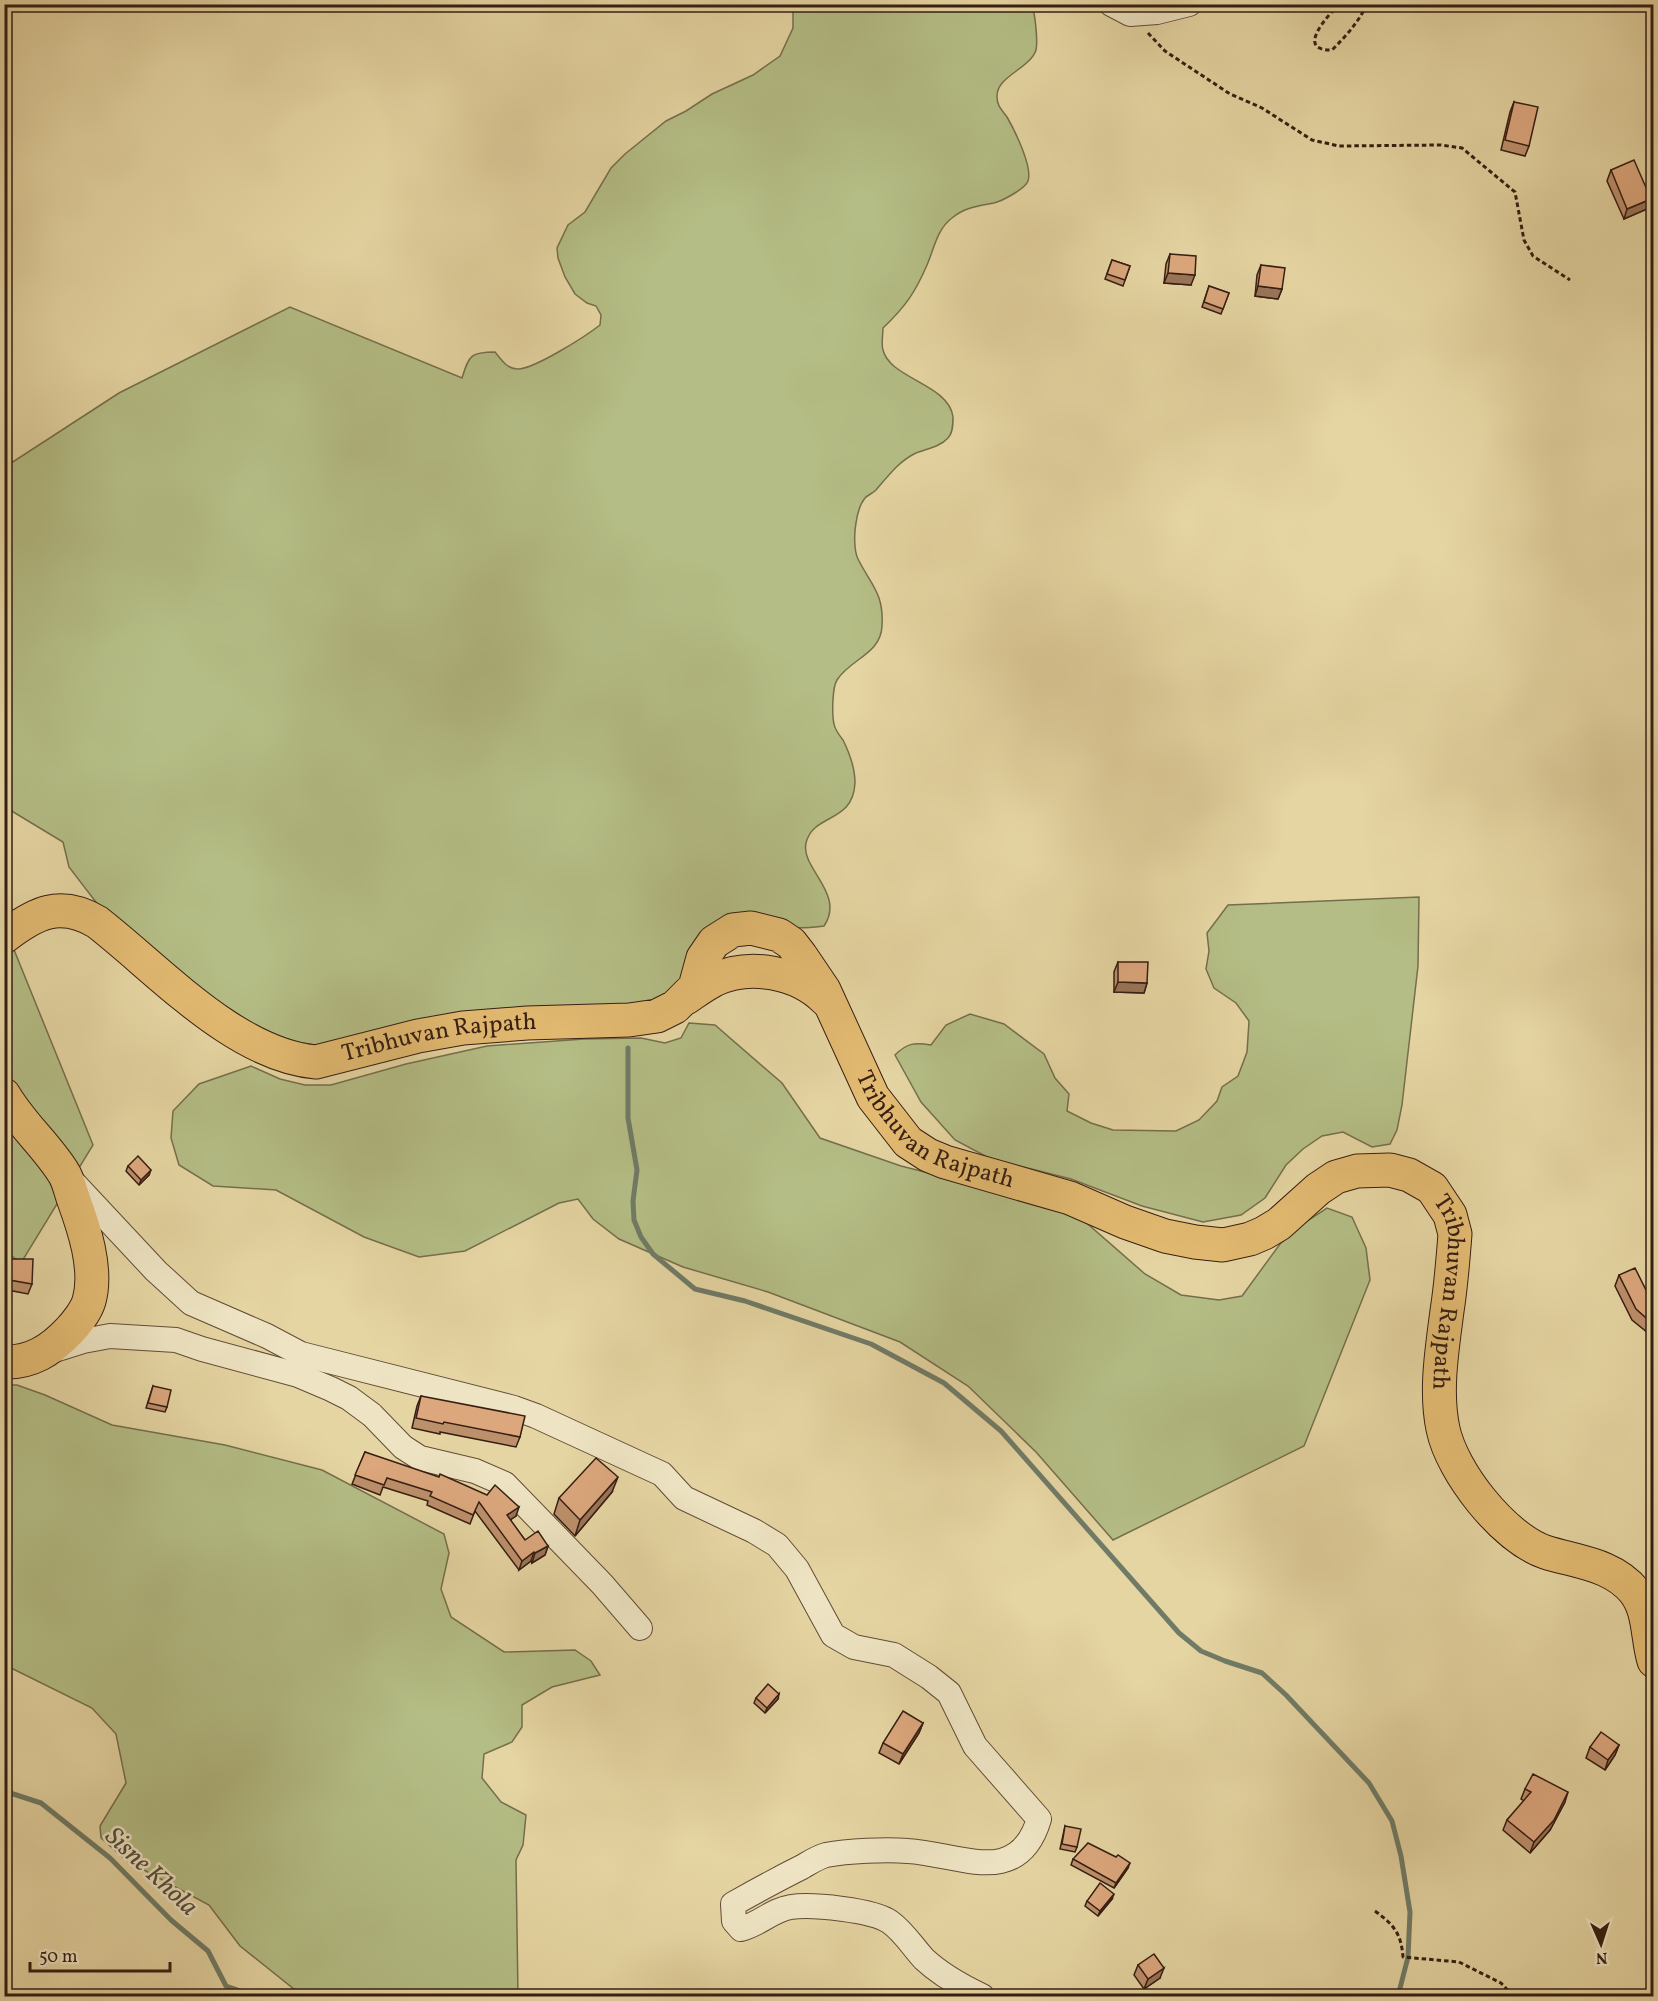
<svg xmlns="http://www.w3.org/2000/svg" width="1658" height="2001" font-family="Vollkorn,serif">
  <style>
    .green { fill: #b4bd85; stroke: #756e4c; stroke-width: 1.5 }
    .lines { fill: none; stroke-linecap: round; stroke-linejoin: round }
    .stream { stroke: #707b67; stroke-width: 5 }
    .minor-casing { stroke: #624c36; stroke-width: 26 }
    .highway-casing { stroke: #361e12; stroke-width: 35 }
    .path { stroke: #361e12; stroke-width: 3; stroke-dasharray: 4.5 3; stroke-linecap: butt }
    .minor { stroke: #eee4c3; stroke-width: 24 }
    .highway { stroke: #e2ba71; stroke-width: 33 }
    .wall { fill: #bd906c; stroke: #361e12; stroke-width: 1.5 }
    .shaded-wall { fill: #9a7558; stroke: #361e12; stroke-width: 1.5 }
    .building { fill: #dca77d; stroke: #361e12; stroke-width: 1.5 }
    .labels { text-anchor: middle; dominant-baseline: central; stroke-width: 5; stroke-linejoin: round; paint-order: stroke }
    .street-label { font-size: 24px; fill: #361e12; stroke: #eee4c3 }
    .water-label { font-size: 26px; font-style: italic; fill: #534c3d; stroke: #eee4c3 }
  </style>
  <rect width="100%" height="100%" fill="#e5d5a2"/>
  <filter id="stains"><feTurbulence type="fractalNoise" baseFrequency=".00333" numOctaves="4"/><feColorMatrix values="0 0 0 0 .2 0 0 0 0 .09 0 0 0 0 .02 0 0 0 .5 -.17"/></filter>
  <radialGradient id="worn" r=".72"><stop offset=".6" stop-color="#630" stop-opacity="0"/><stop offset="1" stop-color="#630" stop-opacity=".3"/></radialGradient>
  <g class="green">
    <path d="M793,5H1032C1035,14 1038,40 1036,50C1030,69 996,76 997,97C997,106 1002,110 1007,117C1014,129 1033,167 1028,181C1025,189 1002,201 994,203C979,206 965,207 952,218C937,229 934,249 927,265C915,293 905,307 883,328C883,335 881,344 883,350C890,379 949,384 953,417C953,424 953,433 948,438C940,447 926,449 916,453C899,461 888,476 876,490C873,493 868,495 865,498C860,504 857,516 856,523C854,533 854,551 858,559C871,585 884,593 882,626C881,654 850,659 837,680C832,688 832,715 834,724C835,730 840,736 843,740C850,754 855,768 855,783C853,824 813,813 806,843C800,868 846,894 824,926C797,929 791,930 766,917L687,980L647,1005L320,1046L296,1042L275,1035L241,1018L195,989L105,914L69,867L63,842L5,807V467L119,393L290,307L462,378C469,355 471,352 495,352C501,359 507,369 517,369C533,370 586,336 600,325L601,315L596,306L587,303L575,294L565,277L558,258L557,248L568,225L585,212L611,168L625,154L666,121L686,111L712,94L753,75L780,56L793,28Z"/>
    <path d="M1419,897L1418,966L1402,1105L1397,1130L1390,1144L1372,1147L1343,1132L1322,1136L1303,1149L1286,1165L1265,1198L1241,1215L1203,1222L1142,1206L1071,1179L989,1158L955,1140L921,1102L895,1055C907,1043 915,1042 931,1045L946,1025L970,1014L1004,1024L1044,1054L1055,1078L1069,1094L1067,1111L1091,1123L1113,1130L1176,1131L1199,1120L1217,1101L1222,1087L1238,1076L1247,1052L1249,1021L1236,1003L1214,988L1206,969L1209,951L1207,933L1228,905Z"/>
    <polygon points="4,925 93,1145 21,1263 4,1250"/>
    <polygon points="689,1023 715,1025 782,1083 820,1138 901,1166 1044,1202 1082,1219 1145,1274 1181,1295 1219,1300 1242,1296 1280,1244 1307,1221 1327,1208 1352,1217 1366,1248 1370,1280 1304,1446 1113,1540 1036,1452 968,1386 900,1342 768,1292 683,1267 619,1239 593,1219 578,1199 559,1203 465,1251 419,1257 364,1237 276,1190 213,1186 179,1165 171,1138 173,1111 199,1084 251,1066 280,1079 305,1085 331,1085 406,1064 487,1046 584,1039 641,1038 665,1043 681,1038"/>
    <polygon points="4,1385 17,1385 45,1395 112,1425 225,1445 322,1470 444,1534 449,1553 441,1589 451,1617 504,1652 575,1650 591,1661 600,1675 552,1687 522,1705 522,1727 512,1742 484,1754 482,1778 501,1802 526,1815 523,1845 516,1860 518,1996 316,1996 294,1989 240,1946 209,1905 127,1861 101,1838 100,1826 126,1783 116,1734 92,1708 5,1665"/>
  </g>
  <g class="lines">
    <g class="stream">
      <polyline points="628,1048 628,1118 637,1170 633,1201 634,1220 641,1237 653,1254 695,1289 745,1301 871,1344 944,1383 1001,1431 1179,1633 1201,1651 1225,1661 1262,1673 1286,1695 1369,1783 1392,1821 1401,1856 1410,1912 1408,1957 1398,1996"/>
      <polyline points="4,1791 41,1803 110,1858 171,1920 208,1951 226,1986 255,1996"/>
    </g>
    <defs>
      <g id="minor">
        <polyline points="1111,4 1130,14 1157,12 1189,4"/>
        <path d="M70,1179L156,1271L191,1303L267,1336L301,1354L514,1408L536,1416L662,1474L684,1498L754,1531L777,1545L797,1569L833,1635L854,1647L894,1655L929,1677L949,1693L975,1746L1039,1819C1018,1889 960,1854 908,1851C886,1849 847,1851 826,1855C818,1857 809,1863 802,1867C778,1879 756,1891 733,1904L734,1921L741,1929C760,1924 772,1910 791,1907C812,1904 873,1910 890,1922C904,1932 912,1946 924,1959C941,1975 961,1986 982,1996"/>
        <polyline points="51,1351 83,1341 110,1336 176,1340 202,1349 298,1375 331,1389 349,1398 372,1415 403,1447 420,1458 475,1471 505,1484 602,1584 640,1628"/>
      </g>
      <g id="highway">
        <path id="s1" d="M4,937C35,913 60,900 97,922C159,970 235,1055 316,1062L418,1036L463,1028L527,1023L629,1020L657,1016L675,1007L695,987L703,958L714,942L733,930L751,928L779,935L791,943L801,956L824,990L873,1097L908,1142L928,1155L945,1162L1070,1198L1125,1222L1165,1236L1195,1242L1223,1245L1250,1239L1264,1233L1279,1224L1318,1189L1336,1177L1357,1171L1390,1170L1409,1175L1432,1188L1450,1215L1455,1234C1453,1260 1451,1286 1447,1311C1442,1350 1435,1391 1443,1429C1452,1472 1503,1537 1545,1552C1576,1562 1613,1564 1635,1592C1650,1612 1647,1638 1654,1661"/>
        <path d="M686,998C695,992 704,985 714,980C750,963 798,972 826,1000"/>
        <path d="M4,1095C21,1124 46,1145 63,1172C68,1179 70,1189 73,1198C84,1228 98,1269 89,1301C86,1311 76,1324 69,1331C51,1350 31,1363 4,1362"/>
      </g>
    </defs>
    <use href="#minor" class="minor-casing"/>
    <use href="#highway" class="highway-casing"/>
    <g class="path">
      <path d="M1339,4C1329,15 1294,51 1332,50C1346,36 1358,23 1367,4"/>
      <polyline points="1148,33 1165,51 1230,94 1262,108 1312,140 1339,146 1441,145 1462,148 1515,192 1524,240 1533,256 1570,280"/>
      <path d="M1375,1911C1394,1925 1401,1933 1403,1957L1459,1962L1501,1983L1513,1996"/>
    </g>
    <use href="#minor" class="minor"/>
    <use href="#highway" class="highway"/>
  </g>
  <g class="wall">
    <polygon points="1514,102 1529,146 1525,156 1501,150 1510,112"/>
    <polygon points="1611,170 1651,199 1647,209 1624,219 1607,181"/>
    <polygon points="1170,254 1191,285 1164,283 1166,264"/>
    <polygon points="1112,260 1130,266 1123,286 1105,279"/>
    <polygon points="1261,265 1282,289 1278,299 1255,296 1257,275"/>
    <polygon points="1209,286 1229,293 1221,314 1202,307"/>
    <polygon points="1118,962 1147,983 1144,993 1114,992 1114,972"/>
    <polygon points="128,1166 149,1175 139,1185 126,1171"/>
    <polygon points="4,1259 32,1284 28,1294 8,1290"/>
    <polygon points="1619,1275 1646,1290 1653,1296 1653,1337 1632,1320 1615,1286"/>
    <polygon points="153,1386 167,1407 165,1412 146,1408"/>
    <polygon points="421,1396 520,1437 516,1447 440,1432 440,1434 412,1428 417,1406"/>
    <polygon points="365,1452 516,1516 510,1520 525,1540 548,1546 545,1555 532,1563 531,1561 519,1570 475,1511 470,1524 427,1505 428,1501 383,1487 380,1495 352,1484"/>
    <polygon points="612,1492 575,1536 554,1514 559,1498"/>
    <polygon points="756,1698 778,1699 765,1713 754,1703"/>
    <polygon points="923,1723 919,1733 899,1764 879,1753 883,1743"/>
    <polygon points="1619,1745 1615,1755 1605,1770 1586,1758 1590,1747"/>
    <polygon points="1525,1789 1565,1802 1550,1830 1530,1853 1503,1830 1507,1820 1524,1801 1521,1799"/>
    <polygon points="1065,1826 1077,1847 1075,1852 1060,1849"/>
    <polygon points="1073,1859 1128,1868 1114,1888 1071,1865"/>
    <polygon points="1112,1899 1098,1916 1085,1906 1087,1901"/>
    <polygon points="1138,1965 1160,1978 1144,1989 1134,1975"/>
  </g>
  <g class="shaded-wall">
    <polygon points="1651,199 1647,209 1624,219 1627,209"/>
    <polygon points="1168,273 1195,275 1191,285 1164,283"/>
    <polygon points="1258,286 1282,289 1278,299 1255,296"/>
    <polygon points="1118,982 1147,983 1144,993 1114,992"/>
    <polygon points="151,1170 149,1175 139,1185 141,1180"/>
    <polygon points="618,1477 612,1492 575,1536 580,1520"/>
    <polygon points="519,1507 516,1516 504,1524 507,1515"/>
    <polygon points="548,1546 545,1555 532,1563 535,1553"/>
    <polygon points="534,1552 531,1561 519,1570 522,1561"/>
    <polygon points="779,1694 778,1699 765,1713 767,1708"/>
    <polygon points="923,1723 919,1733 899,1764 903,1754"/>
    <polygon points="1619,1745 1615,1755 1605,1770 1608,1760"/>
    <polygon points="1568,1792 1565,1802 1550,1830 1530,1853 1534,1842"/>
    <polygon points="1130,1863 1128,1868 1114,1888 1116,1883"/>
    <polygon points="1114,1894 1112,1899 1098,1916 1100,1911"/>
    <polygon points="1164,1968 1160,1978 1144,1989 1148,1979"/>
  </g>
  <g class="building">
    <polygon points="1514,102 1538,107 1529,146 1505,140"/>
    <polygon points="1634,160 1651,199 1627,209 1611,170"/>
    <polygon points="1170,254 1196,256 1195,275 1168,273"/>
    <polygon points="1112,260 1130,266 1125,280 1107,274"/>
    <polygon points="1261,265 1285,268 1282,289 1258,286"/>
    <polygon points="1209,286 1229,293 1223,309 1204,302"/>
    <polygon points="1118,962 1148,962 1147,983 1118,982"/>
    <polygon points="138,1156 151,1170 141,1180 128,1166"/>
    <polygon points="4,1259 33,1259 32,1284 9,1280 7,1298 4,1297"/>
    <polygon points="1635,1268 1646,1290 1653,1296 1653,1324 1636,1309 1619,1275"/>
    <polygon points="153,1386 171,1390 167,1407 148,1403"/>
    <polygon points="421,1396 525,1416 520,1437 444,1422 443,1424 416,1418"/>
    <polygon points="365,1452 439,1477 440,1474 487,1495 495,1485 519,1507 507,1515 525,1540 538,1531 548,1546 535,1553 534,1552 522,1561 479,1502 473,1515 430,1496 432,1492 387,1478 384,1485 355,1475"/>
    <polygon points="596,1458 618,1477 580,1520 559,1498"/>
    <polygon points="768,1684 779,1694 767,1708 756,1698"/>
    <polygon points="903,1711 923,1723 903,1754 883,1743"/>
    <polygon points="1601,1732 1619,1745 1608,1760 1590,1747"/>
    <polygon points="1533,1774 1568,1792 1554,1820 1534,1842 1507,1820 1531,1792 1525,1789"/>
    <polygon points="1065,1826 1081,1829 1077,1847 1062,1844"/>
    <polygon points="1088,1843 1116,1857 1118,1855 1130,1863 1116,1883 1073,1859"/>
    <polygon points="1100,1883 1114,1894 1100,1911 1087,1901"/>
    <polygon points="1154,1954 1164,1968 1148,1979 1138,1965"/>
  </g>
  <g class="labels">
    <g class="street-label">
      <text stroke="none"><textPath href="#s1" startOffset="492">Tribhuvan Rajpath</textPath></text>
      <text stroke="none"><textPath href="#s1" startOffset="1140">Tribhuvan Rajpath</textPath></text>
      <text stroke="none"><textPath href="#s1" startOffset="1804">Tribhuvan Rajpath</textPath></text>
    </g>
    <g class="water-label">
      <text transform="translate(151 1872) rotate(43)">Sisne Khola</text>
    </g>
  </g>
  <rect width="1658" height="2001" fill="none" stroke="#e5d5a2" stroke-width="24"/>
  <rect x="6" y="6" width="1646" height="1989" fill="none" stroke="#361e12" stroke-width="3"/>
  <rect x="12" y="12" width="1634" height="1977" fill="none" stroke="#361e12" stroke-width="1.5"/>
  <g transform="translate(1601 1944) rotate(177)" stroke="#eee4c3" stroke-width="4.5" paint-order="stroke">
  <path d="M0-4.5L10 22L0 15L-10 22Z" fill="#361e12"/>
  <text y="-9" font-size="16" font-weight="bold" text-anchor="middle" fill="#361e12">N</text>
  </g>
  <path d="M30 1962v9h140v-9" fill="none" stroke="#361e12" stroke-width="3"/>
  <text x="39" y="1962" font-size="18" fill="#361e12" stroke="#eee4c3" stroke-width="4.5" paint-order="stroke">50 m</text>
  <rect width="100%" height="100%" filter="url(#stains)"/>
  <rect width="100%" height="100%" fill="url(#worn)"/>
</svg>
